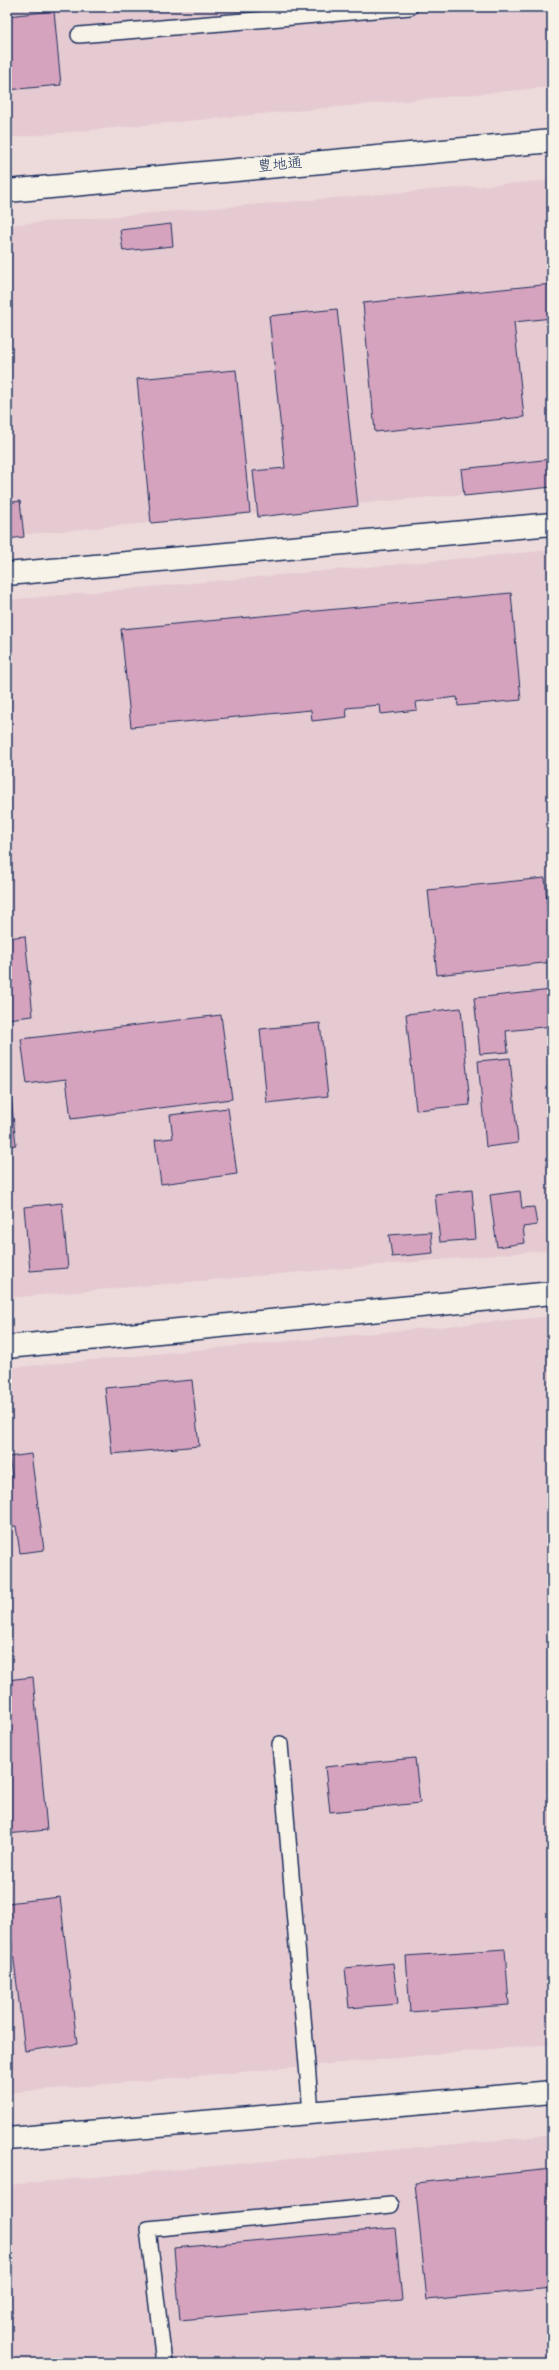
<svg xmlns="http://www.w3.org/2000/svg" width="559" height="2370" font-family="Dekko,'Klee One',sans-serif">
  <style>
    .built { fill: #e6cad2 }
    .building { fill: #d6a3be; stroke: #1b2f5e }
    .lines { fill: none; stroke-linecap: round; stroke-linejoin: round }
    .service-casing { stroke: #1b2f5e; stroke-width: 18 }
    .minor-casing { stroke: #1b2f5e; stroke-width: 25 }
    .secondary-casing { stroke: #1b2f5e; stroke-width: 25 }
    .service { stroke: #f7f3e8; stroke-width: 15 }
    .minor { stroke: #f7f3e8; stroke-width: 22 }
    .secondary { stroke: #f7f3e8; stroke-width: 22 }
    .labels { text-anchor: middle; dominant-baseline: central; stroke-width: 3; stroke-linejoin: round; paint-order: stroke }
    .street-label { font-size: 15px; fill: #1b2f5e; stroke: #f7f3e8 }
  </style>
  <rect width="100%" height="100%" fill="#eddbdb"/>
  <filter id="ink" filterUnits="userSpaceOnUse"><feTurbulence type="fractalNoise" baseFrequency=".025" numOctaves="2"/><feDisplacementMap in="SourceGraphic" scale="8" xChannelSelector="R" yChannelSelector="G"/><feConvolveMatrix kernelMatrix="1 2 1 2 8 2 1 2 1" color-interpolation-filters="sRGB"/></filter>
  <g filter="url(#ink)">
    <g class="built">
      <polygon points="7,7 552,7 552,87 7,138"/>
      <polygon points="552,180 552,486 7,536 7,225"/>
      <polygon points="552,550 552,1250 7,1298 7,600"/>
      <polygon points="552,1316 552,2044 7,2093 7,1368"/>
      <polygon points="552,2135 552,2363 7,2363 7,2185"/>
    </g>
    <g class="building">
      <polygon points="54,11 61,85 7,90 7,16"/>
      <polygon points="171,224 173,246 123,251 120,230"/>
      <polygon points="552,284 552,318 514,322 524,417 375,432 363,303"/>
      <polygon points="337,309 358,506 258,517 253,471 285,468 269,316"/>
      <polygon points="236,370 250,513 151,523 137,379"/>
      <polygon points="552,459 552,487 464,496 461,469"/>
      <polygon points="20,501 24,537 7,539 7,503"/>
      <polygon points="511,593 521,700 458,706 457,697 416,702 417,710 381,714 380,705 346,708 347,717 312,721 311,710 131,727 121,629"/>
      <polygon points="545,878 552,962 437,975 428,890"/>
      <polygon points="25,936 33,1016 7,1019 7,938"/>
      <polygon points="552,990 552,1026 506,1031 508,1052 480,1054 474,998"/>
      <polygon points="461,1008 470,1105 416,1110 406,1014"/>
      <polygon points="221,1015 232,1099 71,1119 66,1079 27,1084 21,1039"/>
      <polygon points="320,1023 328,1096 267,1103 260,1029"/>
      <polygon points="7,1057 16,1145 7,1146"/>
      <polygon points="510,1058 518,1143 486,1147 478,1061"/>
      <polygon points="228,1108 237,1174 161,1184 155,1140 173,1138 170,1115"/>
      <polygon points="472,1190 476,1239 440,1242 435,1194"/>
      <polygon points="520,1191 522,1208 534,1207 537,1225 523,1227 525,1243 497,1247 490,1195"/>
      <polygon points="62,1203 68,1268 30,1271 24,1207"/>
      <polygon points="431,1232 433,1253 392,1257 389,1235"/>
      <polygon points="192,1380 199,1446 112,1454 105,1388"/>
      <polygon points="31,1454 44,1550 20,1553 16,1526 7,1527 7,1477 12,1476 9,1457"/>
      <polygon points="33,1677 47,1830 7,1834 7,1680"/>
      <polygon points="415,1758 420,1803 330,1812 325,1767"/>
      <polygon points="60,1897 77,2044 25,2051 7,1903"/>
      <polygon points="505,1949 509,2005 410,2012 406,1956"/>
      <polygon points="393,1963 398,2004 349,2008 345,1968"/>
      <polygon points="552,2169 552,2288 427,2300 415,2183"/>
      <polygon points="395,2228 402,2300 180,2320 174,2248"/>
    </g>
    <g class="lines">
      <defs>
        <g id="service">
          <polyline points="79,35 410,7"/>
          <polyline points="280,1744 311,2112"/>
          <polyline points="164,2363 148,2229 391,2205"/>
        </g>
        <g id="minor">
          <polyline points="7,574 552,524"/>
          <polyline points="7,1347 552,1293"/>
          <polyline points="7,2139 552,2092"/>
        </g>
        <polyline id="secondary" points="7,191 552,141"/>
      </defs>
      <use href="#service" class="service-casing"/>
      <use href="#minor" class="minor-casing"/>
      <use href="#secondary" class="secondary-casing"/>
      <use href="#service" class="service"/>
      <use href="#minor" class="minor"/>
      <use href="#secondary" class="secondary"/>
    </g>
  </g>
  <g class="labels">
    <g class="street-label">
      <text transform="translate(280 166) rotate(-5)">豊地通</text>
    </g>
  </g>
  <rect width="559" height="2370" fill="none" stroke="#f7f3e8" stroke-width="24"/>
  <rect x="12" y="12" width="535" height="2346" fill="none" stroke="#1b2f5e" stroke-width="1.5" filter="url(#ink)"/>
</svg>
